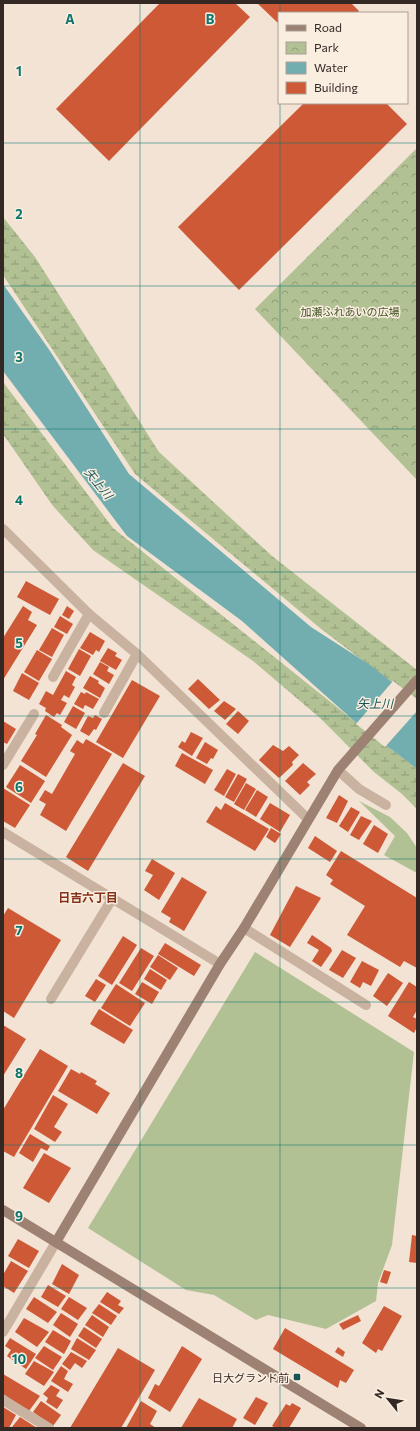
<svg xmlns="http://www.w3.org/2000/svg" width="420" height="1431" font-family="Commissioner,'Noto Sans JP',sans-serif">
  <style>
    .grass { fill: #b2c194 }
    .wetland { fill: url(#wetland-marsh) }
    .park { fill: url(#park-crowns) }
    .water { fill: #72aeb0 }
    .pier { fill: #f2e3d4 }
    .building { fill: #cd5936 }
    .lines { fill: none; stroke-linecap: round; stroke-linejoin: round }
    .street { stroke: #cab2a0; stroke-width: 10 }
    .secondary { stroke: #9d8172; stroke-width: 10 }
    .grid { fill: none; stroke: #0f766e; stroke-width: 1; stroke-opacity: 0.55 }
    .poi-dot { fill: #175356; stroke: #faeee0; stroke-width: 1.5 }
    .labels { text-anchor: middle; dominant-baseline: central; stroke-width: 3; stroke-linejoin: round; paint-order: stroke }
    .park-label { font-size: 11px; fill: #435326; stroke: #faeee0 }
    .poi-label { font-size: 11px; fill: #332824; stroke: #faeee0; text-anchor: end }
    .water-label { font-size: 12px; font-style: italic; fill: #175356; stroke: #faeee0 }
    .neighbourhood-label { font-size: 12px; font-weight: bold; fill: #863119; stroke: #faeee0 }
    .grid-label { font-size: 13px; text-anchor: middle; font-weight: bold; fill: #0f766e; stroke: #faeee0; stroke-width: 3; stroke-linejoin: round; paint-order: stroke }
  </style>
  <defs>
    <pattern id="wetland-marsh" width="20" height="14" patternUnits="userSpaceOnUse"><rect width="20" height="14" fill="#b2c194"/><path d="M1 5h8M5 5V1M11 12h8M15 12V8" fill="none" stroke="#919d79"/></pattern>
    <pattern id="park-crowns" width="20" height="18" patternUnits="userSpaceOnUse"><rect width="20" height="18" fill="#b2c194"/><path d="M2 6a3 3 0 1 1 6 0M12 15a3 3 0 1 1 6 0" fill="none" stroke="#919d79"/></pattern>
  </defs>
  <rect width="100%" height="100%" fill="#f2e3d4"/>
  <g class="grass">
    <polygon points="359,801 390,817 407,833 417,848 417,873 384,855 395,836"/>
    <polygon points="255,952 414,1052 392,1245 378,1283 376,1301 326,1329 268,1315 256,1320 214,1295 186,1290 88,1228"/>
  </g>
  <g class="wetland">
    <polygon points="3,217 35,257 159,452 272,556 417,670 417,702 320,628 135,474 3,275"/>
    <polygon points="3,382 113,528 353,720 417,769 417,809 402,794 374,772 320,718 253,661 93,550 53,506 3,434"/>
  </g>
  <polygon class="park" points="417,148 417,480 255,309"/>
  <polygon class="water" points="3,284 50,351 129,474 311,627 370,665 417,702 417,769 353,720 242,621 127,536 3,371"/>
  <polygon class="pier" points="393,681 417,699 417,711 385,747 356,724"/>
  <g class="building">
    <polygon points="160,3 235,3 250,17 109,161 56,109"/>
    <polygon points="257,3 351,3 359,11 357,13 279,13 279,24"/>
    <polygon points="304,103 386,103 407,124 239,290 178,227"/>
    <polygon points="26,581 59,599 50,615 17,597"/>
    <polygon points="23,606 32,612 28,620 37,625 3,680 3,638"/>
    <polygon points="67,606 74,611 69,619 62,615"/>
    <polygon points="60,616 73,624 67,634 54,627"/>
    <polygon points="52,628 64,635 52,657 39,650"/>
    <polygon points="90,632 105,641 99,652 96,650 93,655 80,648"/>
    <polygon points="108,648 117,653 115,656 122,660 116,670 100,661"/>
    <polygon points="79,649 91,656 80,676 68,669"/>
    <polygon points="37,650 52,659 39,681 24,672"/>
    <polygon points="100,662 109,667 107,671 114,675 109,684 93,674"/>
    <polygon points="66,671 76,677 72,685 75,687 69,698 64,695 61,700 67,703 60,715 57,713 54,717 45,711 46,708 39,704 46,691 53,695"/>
    <polygon points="22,673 39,683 29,700 13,691"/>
    <polygon points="90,676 99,681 98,683 105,688 100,698 83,688"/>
    <polygon points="198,679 220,700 209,709 188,689"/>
    <polygon points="132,680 160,696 123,758 96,742"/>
    <polygon points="81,692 85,694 86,692 99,699 93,709 85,705 83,709 74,704"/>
    <polygon points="224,701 236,709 225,720 214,711"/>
    <polygon points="73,706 85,713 76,729 64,722"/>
    <polygon points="238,711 249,721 238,734 226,724"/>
    <polygon points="46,715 62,725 61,727 72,735 46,777 21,761 37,735 35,734"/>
    <polygon points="95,715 102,719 96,730 94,729 89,736 80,731 88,716 93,718"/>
    <polygon points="3,721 16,729 7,744 3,742"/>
    <polygon points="191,732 203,738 192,756 178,747 182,741 185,743"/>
    <polygon points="86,739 112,754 66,831 40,815 46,804 39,800 45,790 52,794 75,754 70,751 77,740 83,744"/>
    <polygon points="205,742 218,750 213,759 211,758 207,764 196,758"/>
    <polygon points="273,745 283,751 289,746 299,755 292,762 293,765 279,778 259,760"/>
    <polygon points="182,753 213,770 205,784 175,766"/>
    <polygon points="123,763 145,776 88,871 66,857"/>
    <polygon points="303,763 316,774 307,782 310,785 300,795 285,781"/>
    <polygon points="20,765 45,781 31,803 6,787"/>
    <polygon points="227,769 236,774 224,796 214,790"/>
    <polygon points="238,774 247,779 234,802 225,797"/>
    <polygon points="246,783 256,789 244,810 234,804"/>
    <polygon points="3,788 30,805 15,828 3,821"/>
    <polygon points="257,790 268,797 256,817 245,810"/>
    <polygon points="339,795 348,801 337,823 326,818"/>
    <polygon points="225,803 269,829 255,851 206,822 216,806 221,810"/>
    <polygon points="270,803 290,815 280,832 260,819"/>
    <polygon points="351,807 360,812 348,832 339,826"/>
    <polygon points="361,816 372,821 359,840 350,835"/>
    <polygon points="374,825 388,834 378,853 363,844"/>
    <polygon points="271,828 281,834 275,843 266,837"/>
    <polygon points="315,836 337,851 330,862 308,848"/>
    <polygon points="341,851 417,898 417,968 404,961 400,967 347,935 365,906 330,884 333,880 326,875"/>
    <polygon points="152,859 175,873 159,900 144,890 153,875 145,871"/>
    <polygon points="182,877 207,892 184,931 169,922 171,918 161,912"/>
    <polygon points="296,886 321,898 290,947 270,935"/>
    <polygon points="8,908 61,940 14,1018 3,1011 3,916"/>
    <polygon points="312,935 331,948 332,951 321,967 312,961 319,950 307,943"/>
    <polygon points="123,936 137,945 112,985 98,976"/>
    <polygon points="165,943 201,965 194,976 158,954"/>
    <polygon points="141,948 154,956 132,991 119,983"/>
    <polygon points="342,950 356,958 343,978 329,970"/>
    <polygon points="158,955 178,968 170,980 150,967"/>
    <polygon points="362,961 379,970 371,986 363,982 360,988 350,982"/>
    <polygon points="150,969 167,980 161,990 144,979"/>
    <polygon points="388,973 403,983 387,1006 373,996"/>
    <polygon points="96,979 106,985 95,1002 85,996"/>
    <polygon points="142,982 159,992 152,1004 135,994"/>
    <polygon points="409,982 417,987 417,1010 413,1017 417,1019 417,1027 414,1033 388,1016"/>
    <polygon points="116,984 145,1003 130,1026 101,1008"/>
    <polygon points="99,1009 133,1030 124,1044 90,1024"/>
    <polygon points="3,1025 26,1039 3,1076"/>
    <polygon points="40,1049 68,1066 14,1157 3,1151 3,1110"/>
    <polygon points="71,1069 80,1074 81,1072 97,1081 95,1084 110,1093 97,1114 58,1091"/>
    <polygon points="53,1095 68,1104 54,1127 62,1132 55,1142 34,1129"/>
    <polygon points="30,1134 50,1146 47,1151 41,1148 33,1162 19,1153"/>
    <polygon points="44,1153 71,1168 49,1203 23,1188"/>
    <polygon points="412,1235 417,1236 417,1263 409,1262"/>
    <polygon points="18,1239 39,1251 29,1268 8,1256"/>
    <polygon points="11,1261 28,1271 14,1293 3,1286 3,1275"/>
    <polygon points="62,1264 79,1275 69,1294 52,1284"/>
    <polygon points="384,1270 391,1272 387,1284 380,1282"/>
    <polygon points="48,1285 66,1296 58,1307 41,1297"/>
    <polygon points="107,1292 121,1301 118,1305 124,1308 119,1314 100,1302"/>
    <polygon points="34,1297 57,1312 48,1323 26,1309"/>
    <polygon points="69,1297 87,1308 78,1320 61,1309"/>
    <polygon points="99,1304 117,1316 111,1325 92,1313"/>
    <polygon points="384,1306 402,1316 382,1351 378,1349 376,1353 362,1343"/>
    <polygon points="61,1313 78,1324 70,1337 53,1325"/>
    <polygon points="92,1315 109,1327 103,1337 85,1325"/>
    <polygon points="358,1315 361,1321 343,1330 339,1324"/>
    <polygon points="24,1318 49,1332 37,1347 15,1332"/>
    <polygon points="84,1327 102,1339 96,1348 78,1336"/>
    <polygon points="285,1328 354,1370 346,1383 340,1380 338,1388 273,1349"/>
    <polygon points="53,1330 71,1341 64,1354 45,1342"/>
    <polygon points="10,1338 36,1354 26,1369 7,1356 11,1350 5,1346"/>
    <polygon points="77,1338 96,1350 89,1360 71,1349"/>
    <polygon points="44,1346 62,1357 53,1370 35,1358"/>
    <polygon points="182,1346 202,1359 170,1412 148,1398 155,1384 159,1386"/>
    <polygon points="338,1347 345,1352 343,1357 335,1352"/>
    <polygon points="118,1348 155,1370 121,1428 70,1428"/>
    <polygon points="71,1352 87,1361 82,1368 75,1363 70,1370 62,1364"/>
    <polygon points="34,1361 54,1372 44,1386 25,1374"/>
    <polygon points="61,1366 68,1371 64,1379 73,1384 68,1392 51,1381"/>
    <polygon points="3,1374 40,1396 29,1411 3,1394"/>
    <polygon points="51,1385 60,1390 56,1396 63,1400 57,1409 46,1402 48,1398 43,1394"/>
    <polygon points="256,1397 268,1403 255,1425 243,1418"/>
    <polygon points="199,1398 237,1419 232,1428 181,1428"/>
    <polygon points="41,1401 61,1415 53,1426 33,1412"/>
    <polygon points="141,1401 157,1411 150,1424 156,1428 126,1428"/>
    <polygon points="292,1403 301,1408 289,1428 276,1428 272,1426 286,1404 290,1406"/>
    <polygon points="3,1407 16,1415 9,1428 3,1428"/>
    <polygon points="20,1417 37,1428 13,1428 12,1427"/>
  </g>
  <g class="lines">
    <g class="street">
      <polyline points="3,529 89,614 137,654 308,819"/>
      <polyline points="53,677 89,614"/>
      <polyline points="104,713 137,654"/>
      <polyline points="3,765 34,714"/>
      <polyline points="338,770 359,789 386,805"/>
      <polyline points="3,832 220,964"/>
      <polyline points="244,928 366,1005"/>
      <polyline points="51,999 112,899"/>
      <polyline points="3,1332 56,1242"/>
      <polyline points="3,1400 49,1428"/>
    </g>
    <g class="secondary">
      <polyline points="3,1210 361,1428"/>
      <polyline points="56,1242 220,964 244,928 338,770 417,680"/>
    </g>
  </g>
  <path class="grid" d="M140,3V1428M280,3V13M280,103V1428M3,143H417M3,286H417M3,429H417M3,572H417M3,716H417M3,859H417M3,1002H417M3,1145H417M3,1288H417"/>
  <rect class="poi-dot" x="293" y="1373" width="8" height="8" rx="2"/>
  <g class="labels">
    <g class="park-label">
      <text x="350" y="311">加瀬ふれあいの広場</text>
    </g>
    <g class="poi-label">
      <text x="289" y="1377">日大グランド前</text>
    </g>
    <g class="water-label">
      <text transform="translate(99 483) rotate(51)">矢上川</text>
      <text x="375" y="703">矢上川</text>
    </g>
    <g class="neighbourhood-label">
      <text x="88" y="897">日吉六丁目</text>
    </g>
  </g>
  <g class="grid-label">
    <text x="70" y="24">A</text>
    <text x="210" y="24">B</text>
    <text x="19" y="76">1</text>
    <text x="19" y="219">2</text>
    <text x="19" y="362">3</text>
    <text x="19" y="505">4</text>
    <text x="19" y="648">5</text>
    <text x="19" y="792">6</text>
    <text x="19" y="935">7</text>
    <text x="19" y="1078">8</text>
    <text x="19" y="1221">9</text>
    <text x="19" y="1364">10</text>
  </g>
  <rect width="420" height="1431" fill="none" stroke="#332824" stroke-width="8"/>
  <rect x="278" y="12" width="130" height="92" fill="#faeee0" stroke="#aa9f95"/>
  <rect x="286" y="25" width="20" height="6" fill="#9d8172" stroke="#aa9f95"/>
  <text x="314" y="32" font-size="12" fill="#332824">Road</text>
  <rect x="286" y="42" width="20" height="12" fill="url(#park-crowns)" stroke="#aa9f95"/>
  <text x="314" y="52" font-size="12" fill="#332824">Park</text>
  <rect x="286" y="62" width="20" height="12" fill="#72aeb0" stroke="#aa9f95"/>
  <text x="314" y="72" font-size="12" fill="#332824">Water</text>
  <rect x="286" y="82" width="20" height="12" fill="#cd5936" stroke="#aa9f95"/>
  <text x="314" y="92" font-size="12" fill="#332824">Building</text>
  <g transform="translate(388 1399) rotate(300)" stroke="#faeee0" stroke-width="3" paint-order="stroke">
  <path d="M0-3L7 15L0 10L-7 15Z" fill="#332824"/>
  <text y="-6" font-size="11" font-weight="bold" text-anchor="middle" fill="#332824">N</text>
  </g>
</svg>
